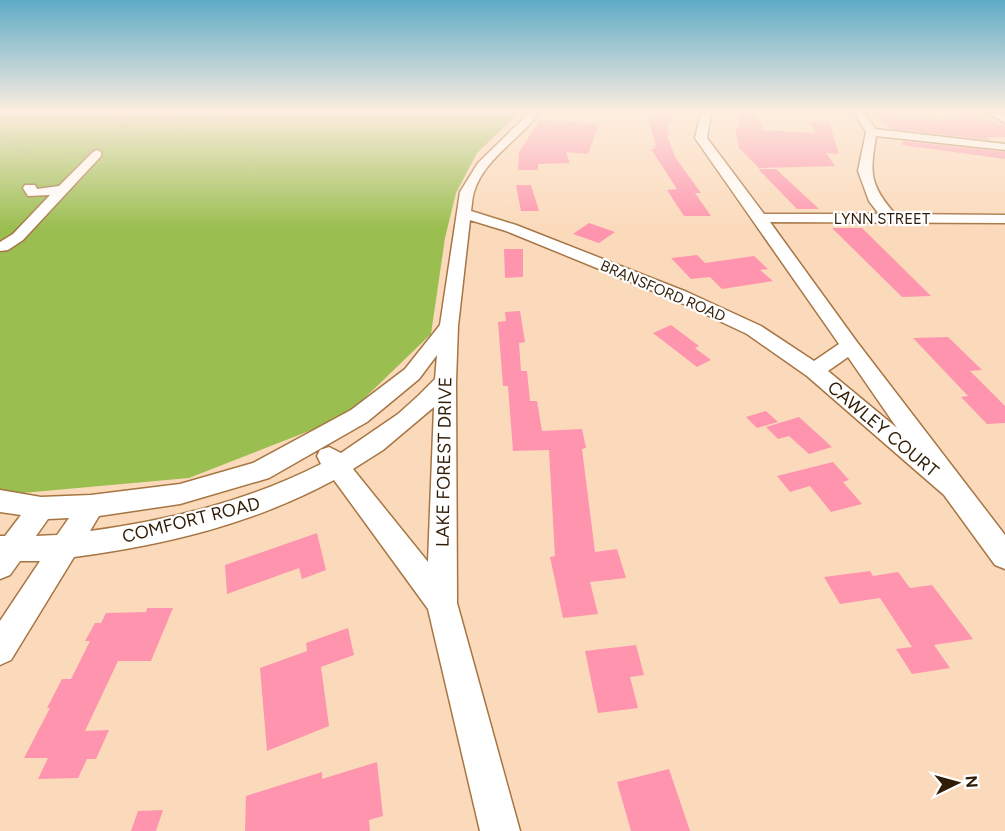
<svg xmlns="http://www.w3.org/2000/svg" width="1005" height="831" font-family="Figtree,sans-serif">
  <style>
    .green { fill: #9abe50 }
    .building { fill: #fe94ae }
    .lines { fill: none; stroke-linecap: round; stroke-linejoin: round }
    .minor-casing { stroke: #a77543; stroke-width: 3 }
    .path { stroke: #b89c80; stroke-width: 1.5; stroke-dasharray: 1 2; stroke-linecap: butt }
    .minor { fill: #fff; fill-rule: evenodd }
    .labels { text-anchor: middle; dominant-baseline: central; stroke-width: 4.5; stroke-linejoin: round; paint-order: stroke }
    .far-street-label { font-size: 15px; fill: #311d07; stroke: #fff }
    .street-label { font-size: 18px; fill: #311d07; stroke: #fff }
  </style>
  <rect width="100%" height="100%" fill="#fbdabb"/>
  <polygon class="green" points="0,113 519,113 477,153 456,193 445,238 431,334 345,417 189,478 0,495"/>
  <g class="building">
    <polygon points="646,113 674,113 667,128 670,136 667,135 675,157 701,193 695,193 711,216 684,216 667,190 677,189 651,149 655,149 653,146 656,146"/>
    <polygon points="738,113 755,113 756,120 760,121 763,130 816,133 809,121 829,122 839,154 826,153 835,166 759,168 739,148 735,127 739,128"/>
    <polygon points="964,113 1005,125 1005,137 985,137 991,140 891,129 874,114 933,118 935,121"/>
    <polygon points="540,120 563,121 599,125 588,154 566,152 570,163 538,164 538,170 518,170 519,152"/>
    <polygon points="902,141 1005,152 1005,159 902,145"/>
    <polygon points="758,169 776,169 819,209 797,209"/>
    <polygon points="516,185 531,185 539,211 521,211"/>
    <polygon points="589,223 615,232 599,243 573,234"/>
    <polygon points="832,228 862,228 931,296 902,297"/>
    <polygon points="504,249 523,249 523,277 505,278"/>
    <polygon points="697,255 705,263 754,256 768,269 760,270 773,281 722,289 710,277 691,279 671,258"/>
    <polygon points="520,311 525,342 519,343 521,371 527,371 530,401 537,401 542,431 582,429 586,448 582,449 595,552 617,549 626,578 590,582 598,614 563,618 550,557 555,556 549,450 513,451 508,386 503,386 498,322 506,321 505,312"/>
    <polygon points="671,325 699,346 695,348 711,360 697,367 653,333"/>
    <polygon points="948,337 982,370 970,371 1005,406 1005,423 987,424 961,397 968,396 913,338"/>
    <polygon points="766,411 778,422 757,428 746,417"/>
    <polygon points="799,417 832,447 809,454 789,436 778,439 766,427"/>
    <polygon points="833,462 849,480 843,482 862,504 831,512 810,486 790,492 777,476"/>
    <polygon points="317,533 326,570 302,579 299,568 227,594 225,565"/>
    <polygon points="870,571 873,576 898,572 910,588 932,585 973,639 934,645 950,668 912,674 896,649 912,647 880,598 840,604 824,577"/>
    <polygon points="147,608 173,608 151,661 118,661 85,731 109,730 96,759 87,759 78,778 38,779 48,758 24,758 50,708 47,708 62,679 71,679 90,641 85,641 95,623 101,623 106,613 146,612"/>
    <polygon points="348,628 354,655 321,667 329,726 267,751 260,668 307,651 306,643"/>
    <polygon points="636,645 644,675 630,677 638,708 598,713 585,651"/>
    <polygon points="377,762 383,816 369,820 370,831 245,831 246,796 322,772 322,779"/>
    <polygon points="669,769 690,831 631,831 617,782"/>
    <polygon points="163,810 156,831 131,831 138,811"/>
  </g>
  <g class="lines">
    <defs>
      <g id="minor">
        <path d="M529,113H539C520,139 483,160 474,192C472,198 472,205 471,211L516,225L687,292L761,326L814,361L839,344L695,138L701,113H711L707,138L764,214H879L869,201L858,171L866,132L854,113H864L875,129L1005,144V150L876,136C870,173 869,184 895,214L1005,215V223L770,222L857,342L1005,535V569L995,565L944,495L807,376L747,334L675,300L506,231L470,220L458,326L456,381L457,603L520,831H480L428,609L334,480C253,524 164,545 74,557L11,660L0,665V621L40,561H20L10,575L0,579V536H5L21,515L0,512V490L41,497L91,495L180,484L253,463L351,410L405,369L440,325L460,192L478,163ZM437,355L435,379L418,396L398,414L341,453L329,447L320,450L317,456L321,464C248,501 171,520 90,531L99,516L180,504L269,478L367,422L419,379ZM848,357L897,428L828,371ZM434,407L428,562L353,469L383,450ZM69,518L57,535L36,536L48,519Z"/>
        <polygon points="988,113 1000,113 1005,116 1005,123"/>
        <polygon points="97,150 101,152 101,156 23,240 8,250 0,251 0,242 13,234 50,195 28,196 23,188 25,185 35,185 37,189 59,186 93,152"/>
      </g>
    </defs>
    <use href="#minor" class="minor-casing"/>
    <g class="path">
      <polyline points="126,124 158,122 176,113"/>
      <polyline points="117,133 184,130 242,113"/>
      <polyline points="0,135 34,158 77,155"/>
      <polyline points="104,146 126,124 120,113"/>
    </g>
    <use href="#minor" class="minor"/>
  </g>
  <linearGradient id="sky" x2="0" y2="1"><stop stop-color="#5fabc6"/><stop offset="0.49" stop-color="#fdeee0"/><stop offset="1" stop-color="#fdeee0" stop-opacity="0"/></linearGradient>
  <rect width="1005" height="229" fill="url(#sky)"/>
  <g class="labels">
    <g class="far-street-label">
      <text x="882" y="219">LYNN STREET</text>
      <text transform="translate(663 291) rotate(23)">BRANSFORD ROAD</text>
    </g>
    <g class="street-label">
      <text transform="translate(883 429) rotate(40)">CAWLEY COURT</text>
      <text transform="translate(444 462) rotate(-89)">LAKE FOREST DRIVE</text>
      <text transform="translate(191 520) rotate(-14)">COMFORT ROAD</text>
    </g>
  </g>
  <g transform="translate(957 783) rotate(85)" stroke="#ffffff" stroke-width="4.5" paint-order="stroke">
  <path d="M0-4.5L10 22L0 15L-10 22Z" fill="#311d07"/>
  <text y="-9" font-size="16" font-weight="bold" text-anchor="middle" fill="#311d07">N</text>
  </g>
</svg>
